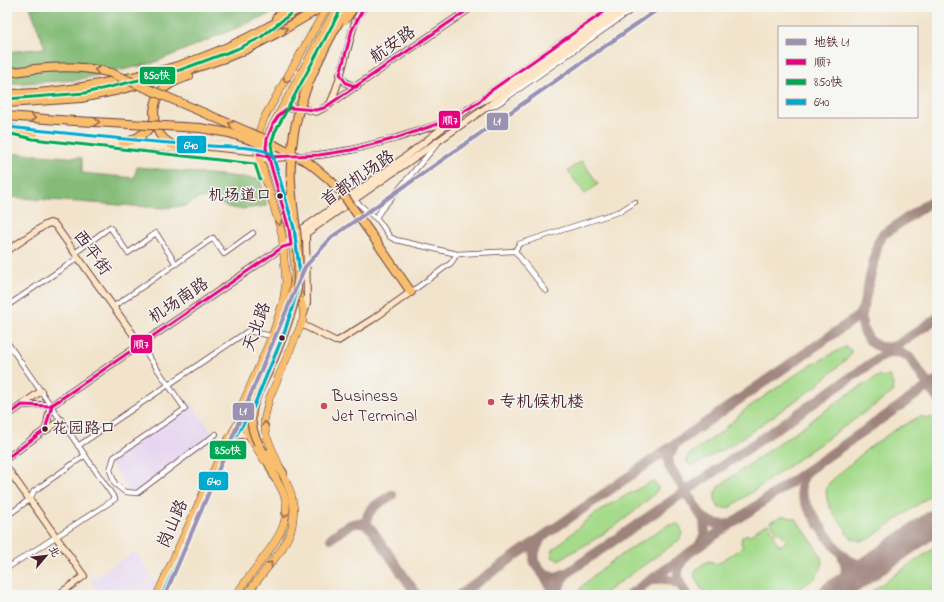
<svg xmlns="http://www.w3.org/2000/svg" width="944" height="602" font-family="'Indie Flower','LXGW WenKai TC',sans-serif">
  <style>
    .built { fill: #e5d3f0 }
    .green { fill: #a5db8b; stroke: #787d5b }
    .forest { fill: #84bb77; stroke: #676d51 }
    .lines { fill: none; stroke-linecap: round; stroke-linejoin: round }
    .taxiway { stroke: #9e827c; stroke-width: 10 }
    .runway { stroke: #9e827c; stroke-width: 26 }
    .street-casing { stroke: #633d43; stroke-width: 6 }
    .secondary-casing { stroke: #633d43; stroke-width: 8 }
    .primary-casing { stroke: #633d43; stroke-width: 8 }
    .highway-casing { stroke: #633d43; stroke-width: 10 }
    .street { stroke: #fff; stroke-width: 4.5 }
    .secondary { stroke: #fde5c5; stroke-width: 6 }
    .primary { stroke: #f9be6d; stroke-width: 7 }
    .highway { stroke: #f9be6d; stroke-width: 8 }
    .highway-bridge-casing { stroke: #633d43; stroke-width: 10; stroke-linecap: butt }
    .highway-bridge { stroke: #f9be6d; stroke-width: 8 }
    .bus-1-casing { stroke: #f6f6f2; stroke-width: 6 }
    .bus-2-casing { stroke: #f6f6f2; stroke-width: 6 }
    .bus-3-casing { stroke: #f6f6f2; stroke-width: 6 }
    .bus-1 { stroke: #e5007d; stroke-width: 3 }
    .bus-2 { stroke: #00a651; stroke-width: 3 }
    .bus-3 { stroke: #00a9ce; stroke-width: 3 }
    .metro-1-casing { stroke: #f6f6f2; stroke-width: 7 }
    .metro-1 { stroke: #9b91b1; stroke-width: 4 }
    .oneway { stroke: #996749 }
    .bus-dot { fill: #4a1f2b; stroke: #f6f6f2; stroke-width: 1.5 }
    .poi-dot { fill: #d1495b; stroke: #f6f6f2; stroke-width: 1.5 }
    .labels { text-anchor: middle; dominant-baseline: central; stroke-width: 3; stroke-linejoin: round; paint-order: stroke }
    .bus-label { font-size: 16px; fill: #4a1f2b; stroke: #f6f6f2; text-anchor: end }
    .street-label { font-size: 17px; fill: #4a1f2b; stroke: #f6f6f2 }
    .poi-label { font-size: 17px; fill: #4a1f2b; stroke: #f6f6f2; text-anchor: start }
    .line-badge { stroke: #f6f6f2; stroke-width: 1.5 }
    .badge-label { font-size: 11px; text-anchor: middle; font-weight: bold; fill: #fff }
  </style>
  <rect width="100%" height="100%" fill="#f6f6f2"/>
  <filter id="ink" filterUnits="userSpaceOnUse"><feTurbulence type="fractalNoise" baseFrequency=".025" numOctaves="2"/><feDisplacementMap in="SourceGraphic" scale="8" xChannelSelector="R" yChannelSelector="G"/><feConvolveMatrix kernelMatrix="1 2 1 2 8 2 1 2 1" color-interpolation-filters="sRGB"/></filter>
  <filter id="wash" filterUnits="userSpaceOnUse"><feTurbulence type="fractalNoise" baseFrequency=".012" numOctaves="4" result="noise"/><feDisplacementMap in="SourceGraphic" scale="16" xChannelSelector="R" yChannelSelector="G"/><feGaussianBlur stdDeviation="0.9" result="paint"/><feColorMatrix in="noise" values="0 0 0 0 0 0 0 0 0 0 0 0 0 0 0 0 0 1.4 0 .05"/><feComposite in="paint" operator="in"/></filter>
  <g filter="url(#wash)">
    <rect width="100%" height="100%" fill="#f2e4cc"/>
    <g class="built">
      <polygon points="191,404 216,438 132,495 108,459"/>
      <polygon points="135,552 155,582 150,595 100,595 90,580"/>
    </g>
    <g class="green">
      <polygon points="582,161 598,184 585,194 568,171"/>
      <polygon points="845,347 851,350 851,354 849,357 815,387 735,443 696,464 693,466 687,463 687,457 689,455 720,433 746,409 804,369"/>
      <path d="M889,376L893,384L892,393L729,508H719C714,499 713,495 719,486L850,393L877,377Z"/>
      <path d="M921,416L927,419L931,417L937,425V491L869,539C859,543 852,540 845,532L847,531C837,517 821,502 828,484L866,450L893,431Z"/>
      <path d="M651,482H654L658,488L657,491C628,520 594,541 558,560L552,557V551L554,549L588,519L609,505Z"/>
      <path d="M786,516L795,519L798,522C804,532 823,553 822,564C822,569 819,572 815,575L816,577L795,592V595H706C695,579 686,572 709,561L717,564L743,547L741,543L742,537L747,534L749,536L764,525L765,526L768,524L776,535L773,537L780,546L787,541L780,532L778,533L770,522L780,517Z"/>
      <path d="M678,524C683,530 683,533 679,540L602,595H577C582,577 649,537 668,525Z"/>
      <polygon points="937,546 937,595 866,595"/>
    </g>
    <g class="forest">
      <polygon points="30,7 281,7 272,13 153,63 77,80 7,84 7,52 45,48"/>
      <path d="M7,153L82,158V173L134,178L137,167L260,179L267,206C245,208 231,214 213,198H199L185,206L163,208L7,197Z"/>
    </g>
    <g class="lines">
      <g class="taxiway">
        <path d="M863,308C858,329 870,354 895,346"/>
        <polyline points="885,354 898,352 909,357 937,398"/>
        <polyline points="674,446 668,457 669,466 704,520 705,534 699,546"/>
        <path d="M807,471C803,477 800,484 801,491C803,504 839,556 850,561C862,567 872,565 883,559"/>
        <path d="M392,495C381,502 365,509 367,523L417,595"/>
        <path d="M702,517C711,523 721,527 732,523"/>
        <path d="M331,538C342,530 355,517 368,526"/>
        <polyline points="540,540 535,551 534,561 557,595"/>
        <path d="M685,557C673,571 678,582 687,595"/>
        <path d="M543,573L556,577L567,573C561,579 558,586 559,595"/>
        <polyline points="567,573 937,318"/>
        <path d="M651,580C662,577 670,579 680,585"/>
        <path d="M833,594C844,582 850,572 842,555"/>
        <polyline points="459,595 853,320 859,315 863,308 878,243 883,234 887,232 937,197"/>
        <polyline points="629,595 937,380"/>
      </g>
      <polyline class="runway" points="831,595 937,521"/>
    </g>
  </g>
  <g filter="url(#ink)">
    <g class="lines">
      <defs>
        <g id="street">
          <polyline points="480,101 489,92 611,7"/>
          <polyline points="491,107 499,103 636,7"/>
          <polyline points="354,200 379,221 390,237 396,240 457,254 515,251 546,291"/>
          <polyline points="376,218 381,210 438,143"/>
          <polyline points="515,251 519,244 621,211 635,202"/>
          <polyline points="75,253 110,227 128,253 156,233 176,264"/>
          <polyline points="411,292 451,263 457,254"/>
          <polyline points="7,306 78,258"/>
          <polyline points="113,307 213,238 224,254 253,233"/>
          <polyline points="7,342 115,499 7,568"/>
          <polyline points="140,344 185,409 114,457 110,470 115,484 125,492 137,493 216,434"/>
          <polyline points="78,446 248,331 272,336"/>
          <polyline points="7,516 30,499 34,491 84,456"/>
        </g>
        <g id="secondary">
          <path d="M340,74C343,82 348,85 357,87"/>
          <path d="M330,104C339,85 343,64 349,44C352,31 355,18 364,7"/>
          <polyline points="302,108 316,112 324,108 472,7"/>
          <polyline points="31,134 177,149"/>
          <polyline points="186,150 209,154 259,159 319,155 351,150 397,138 449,121"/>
          <polyline points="295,242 308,232 630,7"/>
          <polyline points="7,251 45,225 50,223 55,225 140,344"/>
          <polyline points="304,314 307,303 306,234"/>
          <polyline points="301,324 335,341 338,341 373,319 411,292"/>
          <polyline points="22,405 41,391"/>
          <polyline points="7,416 22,405 52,405"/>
          <polyline points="45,431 61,420"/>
          <polyline points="229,440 235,436 248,434"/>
          <path d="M7,458L45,430C49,422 47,413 52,405L283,247L298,232C337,205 376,179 413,151C439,132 461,110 491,97L621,7"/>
          <polyline points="7,468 84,576 58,595"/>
        </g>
        <g id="primary">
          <path d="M296,84C294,93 296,101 302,108"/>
          <polyline points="279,114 289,108 302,108"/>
          <path d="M276,337C283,320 295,291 295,273C294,237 279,192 268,157L266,144L270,130L337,7"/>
          <polyline points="264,460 248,434 243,423 242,405 272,336 283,302 286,282 282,234 257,150 259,132 264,118 327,7"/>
          <polyline points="157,595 226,443 248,406 259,378"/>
          <path d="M236,595C243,585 250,575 258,565C273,545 291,525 285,498C283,490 278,483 274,476"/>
          <polyline points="246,595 282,549 289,535 292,527 294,509 291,493 266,435 264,421 269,399 303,320 303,308 297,288"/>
        </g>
        <g id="highway">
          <polyline points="277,17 291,7"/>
          <polyline points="7,73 35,69"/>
          <path d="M7,94C49,94 87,87 128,78C141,75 154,72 167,69C215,56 260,33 302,7"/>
          <polyline points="7,103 81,98 119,90 171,76 225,58 247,49 283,30 322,7"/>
          <polyline points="7,116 58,120"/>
          <path d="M154,120C156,124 157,129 159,133C166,144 177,148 189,150"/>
          <polyline points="7,128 34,134"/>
          <path d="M123,143C134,141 151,131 154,120C155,117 154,113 154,111C155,104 156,98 160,93C167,83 179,80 189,76"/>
          <polyline points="371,234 411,292"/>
          <polyline points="258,443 266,457 276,479"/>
          <polyline points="269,453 283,473"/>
        </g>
      </defs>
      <use href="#street" class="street-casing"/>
      <use href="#secondary" class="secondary-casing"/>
      <use href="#primary" class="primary-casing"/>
      <use href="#highway" class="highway-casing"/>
      <use href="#street" class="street"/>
      <use href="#secondary" class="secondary"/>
      <use href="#primary" class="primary"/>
      <use href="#highway" class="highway"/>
      <defs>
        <g id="highway-bridge">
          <polyline points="345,20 354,7"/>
          <path d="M35,69C61,66 86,66 111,73L267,140L278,147L308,162L330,180L342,193L371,234"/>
          <polyline points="58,120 200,128 229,133 269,146 276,147"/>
          <path d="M258,443C253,433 250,423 252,411C254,398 262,384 268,372C278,348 289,323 295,298C304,260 293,221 291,183C287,113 315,66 347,7"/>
        </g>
      </defs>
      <use href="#highway-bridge" class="highway-bridge-casing"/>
      <use href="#highway-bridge" class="highway-bridge"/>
      <defs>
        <g id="bus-1">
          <polyline points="357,87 346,83 340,74 352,30 364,7"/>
          <polyline points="258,154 268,157 319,155 351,150 397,138 452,119 479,102 489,92 611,7"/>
          <polyline points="7,416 22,405 49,406 60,400"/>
          <polyline points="7,458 45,430 52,405 283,247 291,245 289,229 266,148 267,139 273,124 279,115 285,110 291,108 316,110 324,108 472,7"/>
        </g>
        <g id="bus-2">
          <polyline points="7,99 85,93 180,70 237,49 260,38 294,11"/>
          <polyline points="7,133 33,139 255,164 260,179"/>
          <polyline points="162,595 230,445 253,408 285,331 297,291 300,274 294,228 273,156 271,144 275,132 341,9"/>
        </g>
        <path id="bus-3" d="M7,127C75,134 143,142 211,146C223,147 266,146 273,156L294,228L300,274L297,291L285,331L253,408L230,445L162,595"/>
      </defs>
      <use href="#bus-1" class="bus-1-casing"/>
      <use href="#bus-2" class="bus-2-casing"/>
      <use href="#bus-3" class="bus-3-casing"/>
      <use href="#bus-1" class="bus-1"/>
      <use href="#bus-2" class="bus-2"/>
      <use href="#bus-3" class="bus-3"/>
      <defs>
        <polyline id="metro-1" points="165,595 305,267 332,237 661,7"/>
      </defs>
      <use href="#metro-1" class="metro-1-casing"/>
      <use href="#metro-1" class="metro-1"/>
    </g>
    <defs><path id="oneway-chevron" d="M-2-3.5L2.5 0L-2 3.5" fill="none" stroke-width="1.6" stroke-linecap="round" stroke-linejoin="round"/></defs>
    <g class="oneway">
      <use href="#oneway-chevron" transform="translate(285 29) rotate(-29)"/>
      <use href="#oneway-chevron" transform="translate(97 70) rotate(-169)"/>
      <use href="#oneway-chevron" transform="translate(286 80) rotate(119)"/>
      <use href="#oneway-chevron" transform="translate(33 118) rotate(5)"/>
      <use href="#oneway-chevron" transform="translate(97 122) rotate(3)"/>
      <use href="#oneway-chevron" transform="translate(231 124) rotate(-157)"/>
      <use href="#oneway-chevron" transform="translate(279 223) rotate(74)"/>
      <use href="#oneway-chevron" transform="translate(265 424) rotate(-92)"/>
      <use href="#oneway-chevron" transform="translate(285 515) rotate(97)"/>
      <use href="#oneway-chevron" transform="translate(270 564) rotate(-52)"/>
    </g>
  </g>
  <g class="bus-dot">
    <circle cx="280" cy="196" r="3.5"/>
    <circle cx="282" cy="338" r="3.5"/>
    <circle cx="45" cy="429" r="3.5"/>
  </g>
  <g class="poi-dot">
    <circle cx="491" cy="402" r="4"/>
    <circle cx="324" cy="406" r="4"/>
  </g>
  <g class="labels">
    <g class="bus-label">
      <text x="272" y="196">机场道口</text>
      <text x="52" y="429" text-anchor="start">花园路口</text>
    </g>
    <g class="street-label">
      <text transform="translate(393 45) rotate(-35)">航安路</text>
      <text transform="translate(358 179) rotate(-35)">首都机场路</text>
      <text transform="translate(92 253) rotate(54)">西平街</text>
      <text transform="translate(179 301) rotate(-34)">机场南路</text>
      <text transform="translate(257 327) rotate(-70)">天北路</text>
      <text transform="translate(173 524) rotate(-66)">岗山路</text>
    </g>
    <g class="poi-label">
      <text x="332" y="396">Business<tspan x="332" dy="20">Jet Terminal</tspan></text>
      <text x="499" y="402">专机候机楼</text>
    </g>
  </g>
  <g class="line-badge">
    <rect x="139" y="66" width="37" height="19" rx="4" fill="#00a651"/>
    <rect x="438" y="110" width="23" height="19" rx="4" fill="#e5007d"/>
    <rect x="486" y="112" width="23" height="19" rx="4" fill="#9b91b1"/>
    <rect x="176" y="135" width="31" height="19" rx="4" fill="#00a9ce"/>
    <rect x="130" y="334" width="23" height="20" rx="4" fill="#e5007d"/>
    <rect x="232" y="402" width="23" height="19" rx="4" fill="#9b91b1"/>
    <rect x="209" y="440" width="38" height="20" rx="4" fill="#00a651"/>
    <rect x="198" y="471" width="31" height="20" rx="4" fill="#00a9ce"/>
  </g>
  <g class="badge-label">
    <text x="157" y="79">850快</text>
    <text x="450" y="124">顺7</text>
    <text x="497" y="125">L1</text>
    <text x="191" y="149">640</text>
    <text x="141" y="348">顺7</text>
    <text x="243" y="415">L1</text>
    <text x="228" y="454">850快</text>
    <text x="214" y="485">640</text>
  </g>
  <rect width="944" height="602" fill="none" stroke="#f6f6f2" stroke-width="24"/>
  <rect x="778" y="26" width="140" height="92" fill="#f6f6f2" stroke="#b1a0a2"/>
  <rect x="786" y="39" width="20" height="6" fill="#9b91b1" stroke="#b1a0a2"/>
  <text x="814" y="46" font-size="12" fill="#4a1f2b">地铁 L1</text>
  <rect x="786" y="59" width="20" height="6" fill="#e5007d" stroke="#b1a0a2"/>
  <text x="814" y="66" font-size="12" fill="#4a1f2b">顺7</text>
  <rect x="786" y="79" width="20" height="6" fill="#00a651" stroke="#b1a0a2"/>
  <text x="814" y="86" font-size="12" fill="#4a1f2b">850快</text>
  <rect x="786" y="99" width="20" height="6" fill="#00a9ce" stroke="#b1a0a2"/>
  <text x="814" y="106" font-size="12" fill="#4a1f2b">640</text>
  <g transform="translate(46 556) rotate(62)" stroke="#f6f6f2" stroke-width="3" paint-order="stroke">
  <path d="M0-3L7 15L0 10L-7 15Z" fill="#4a1f2b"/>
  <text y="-6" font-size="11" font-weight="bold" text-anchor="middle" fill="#4a1f2b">北</text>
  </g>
</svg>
